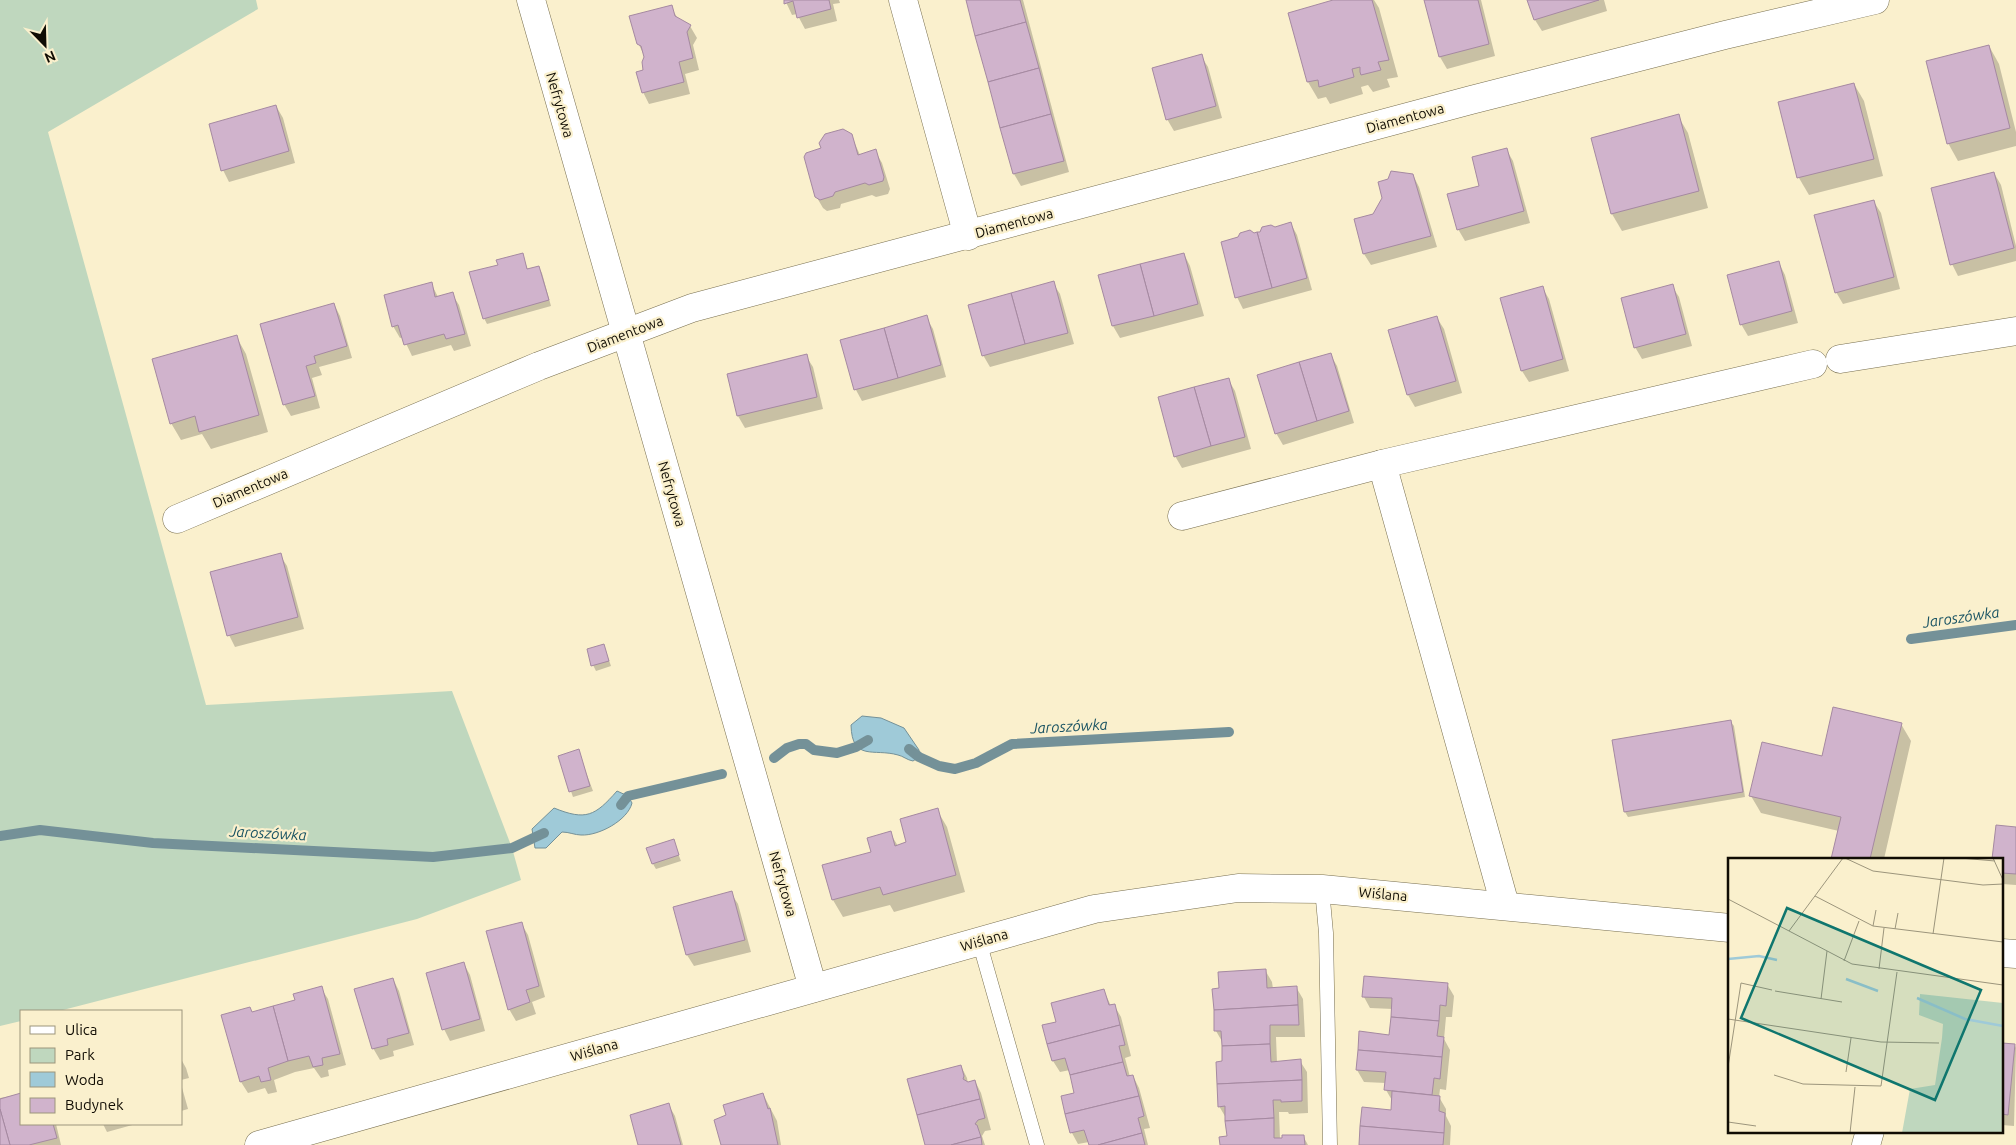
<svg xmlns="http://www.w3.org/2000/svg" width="2016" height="1145" font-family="Ubuntu,sans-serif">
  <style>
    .green { fill: #bfd7be }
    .water { fill: #9fcad8; stroke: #749198 }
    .shadow { fill: #0003 }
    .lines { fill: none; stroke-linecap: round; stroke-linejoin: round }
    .stream { stroke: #749198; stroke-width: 10 }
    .building { fill: #d0b3cc; stroke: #a589a1 }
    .lane-casing { stroke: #786f50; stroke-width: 15 }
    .street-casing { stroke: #786f50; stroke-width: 29 }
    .lane { stroke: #fff; stroke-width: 14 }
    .street { stroke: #fff; stroke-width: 28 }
    .labels { text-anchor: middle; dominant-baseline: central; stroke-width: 4.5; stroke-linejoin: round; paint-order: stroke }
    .street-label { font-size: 14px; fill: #100c03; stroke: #faf0cd }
    .water-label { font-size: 15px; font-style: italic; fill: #195363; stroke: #faf0cd }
    .inset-river { fill: none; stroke: #9fcad8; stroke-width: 2.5 }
    .inset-road { fill: none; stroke: #9c957c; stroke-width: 1 }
    .view { fill: #0f766e; fill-opacity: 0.15; stroke: #0f766e; stroke-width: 2.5 }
    .inset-edge { fill: none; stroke: #100c03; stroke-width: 2.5 }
  </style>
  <rect width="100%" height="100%" fill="#faf0cd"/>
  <polygon class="green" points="0,0 256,0 258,9 48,132 206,705 452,691 512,848 521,880 417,919 59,1011 21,1011 21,1021 0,1026"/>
  <g class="water">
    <path d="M862,716L881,718L904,728L919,750V757L913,761C907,760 903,756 898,755C874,748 852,762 851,725Z"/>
    <path d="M617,791L628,796L632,803C628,820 599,836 581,835C575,835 569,832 562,832L546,848H535L532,829L554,808C586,821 595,816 617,791Z"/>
  </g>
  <g class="shadow">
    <polygon points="785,0 839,0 840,3 833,4 837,21 805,29 797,14 792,15"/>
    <polygon points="967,0 1023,0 1069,172 1021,186 1014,174"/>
    <polygon points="1338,0 1374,0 1379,8 1398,77 1387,79 1390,87 1373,92 1368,85 1361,87 1363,94 1330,104 1326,97 1318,99 1308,82"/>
    <polygon points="1425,0 1481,0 1495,56 1447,69 1440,57"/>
    <polygon points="1529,0 1604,0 1607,11 1542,31 1535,20"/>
    <polygon points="671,7 678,19 690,26 697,38 693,45 699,70 685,74 690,94 649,104 643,92 644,55 638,43"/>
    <polygon points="1989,46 1999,64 2016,132 2016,146 1958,161 1948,143"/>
    <polygon points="1201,56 1208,67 1222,118 1174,131 1167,119"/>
    <polygon points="1854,84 1864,101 1883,176 1809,195 1799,178"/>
    <polygon points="276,106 283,118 295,163 229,182 223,170"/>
    <polygon points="1678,116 1688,133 1708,208 1622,231 1612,214"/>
    <polygon points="851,135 860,155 875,151 882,163 890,189 888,194 876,197 872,195 841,204 840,208 827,211 823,208 816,196 823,149"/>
    <polygon points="1506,149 1513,161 1530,223 1465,241 1458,229 1481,187"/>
    <polygon points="1994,173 2001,185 2016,246 2016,261 1958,276 1952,264"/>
    <polygon points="1413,175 1419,187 1437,247 1371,265 1364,254 1355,220 1374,215"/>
    <polygon points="1874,202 1881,213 1900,289 1843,304 1836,292"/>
    <polygon points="1291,224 1297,235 1312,290 1243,309 1237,297 1239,238"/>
    <polygon points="522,254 528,270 539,268 542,273 551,306 487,324 484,318 499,266"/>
    <polygon points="1184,254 1190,266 1204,316 1120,338 1113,326 1100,276"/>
    <polygon points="1779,263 1785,275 1798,323 1748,336 1741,324"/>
    <polygon points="431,283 438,297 452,294 459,305 471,346 454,351 451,345 412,356 403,337 400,338 393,326"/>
    <polygon points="1053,283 1060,294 1074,344 990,367 983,355"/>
    <polygon points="1672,286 1679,297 1692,346 1642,359 1635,347"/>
    <polygon points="1542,287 1549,299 1569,371 1529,382 1522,371"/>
    <polygon points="334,304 340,316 352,358 319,367 322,375 312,378 320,408 291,416 284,404"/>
    <polygon points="926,317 933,329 946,377 862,401 856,390"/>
    <polygon points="1437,318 1444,329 1462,393 1415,407 1408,395 1390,331"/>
    <polygon points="236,336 246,354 268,432 211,449 202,434 181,440 171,423"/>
    <polygon points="1330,354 1337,366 1354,423 1283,445 1276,433"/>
    <polygon points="806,356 813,367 823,409 745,428 738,416 728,375"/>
    <polygon points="1228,379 1235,391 1251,449 1182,468 1175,456"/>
    <polygon points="280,555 287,566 304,629 235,647 229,635"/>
    <polygon points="604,646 611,666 596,671 593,665"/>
    <polygon points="1730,721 1734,726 1745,797 1628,817 1625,812 1613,741"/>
    <polygon points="1901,724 1911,741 1884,859 1832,859 1839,831 1761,813 1751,796 1823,757"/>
    <polygon points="578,751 593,791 573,797 559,757"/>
    <polygon points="937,810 947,827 965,892 894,912 890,905 843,917 833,900 824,866 872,853 890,833 898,846 907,843"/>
    <polygon points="2016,828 2016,885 2002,884 2002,859"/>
    <polygon points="673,841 681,861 656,869 653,864"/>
    <polygon points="731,893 738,904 751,952 694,966 687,955"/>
    <polygon points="521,923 528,935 545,997 532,1002 536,1014 516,1021 509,1009"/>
    <polygon points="464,964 470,975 485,1031 450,1041 444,1029"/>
    <polygon points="1265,970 1272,982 1273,989 1296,987 1303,999 1305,1037 1276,1037 1277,1063 1300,1061 1307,1072 1308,1113 1289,1114 1288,1112 1279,1112 1280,1139 1303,1136 1308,1145 1221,1145 1228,1137 1226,1118 1219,1106 1224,1063 1223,1043 1216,1031 1220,989"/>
    <polygon points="393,979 399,991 414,1045 393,1051 394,1056 380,1060 373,1048"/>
    <polygon points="1447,984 1454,996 1452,1017 1446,1017 1444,1039 1450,1050 1446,1090 1440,1089 1439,1097 1446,1109 1446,1116 1451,1126 1450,1145 1360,1145 1392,1112 1393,1102 1386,1090 1386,1083 1364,1082 1357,1070 1390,1036 1393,1009 1370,1008 1364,997"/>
    <polygon points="321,988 328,999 346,1065 328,1070 329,1076 321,1078 314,1068 295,1072 274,1080 277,1092 268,1094 265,1088 248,1093 241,1082 253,1013 296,1001"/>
    <polygon points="1104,991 1111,1006 1114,1005 1121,1017 1131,1056 1125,1058 1130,1077 1133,1076 1139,1088 1150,1128 1144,1129 1148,1145 1090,1145 1089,1142 1078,1144 1072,1133 1076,1094 1070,1070 1060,1072 1053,1061 1043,1026 1057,1022"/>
    <polygon points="2002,1044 2015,1045 2016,1048 2014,1126 2002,1125"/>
    <polygon points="181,1059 186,1068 189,1078 181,1080"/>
    <polygon points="961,1066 967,1078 968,1084 975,1081 981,1093 991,1130 985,1131 982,1136 985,1145 926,1145"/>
    <polygon points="181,1084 188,1109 181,1111"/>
    <polygon points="21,1094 21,1124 56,1124 61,1145 0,1145 0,1098"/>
    <polygon points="763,1094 777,1121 781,1145 722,1145 728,1116"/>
    <polygon points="668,1104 675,1116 683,1145 640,1145"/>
    <polygon points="103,1124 136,1124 107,1132"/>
  </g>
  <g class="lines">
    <g class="stream">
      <polyline points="1911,639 2016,625"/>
      <polyline points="909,749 919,757 939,766 955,769 976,763 1012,744 1229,732"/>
      <polyline points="774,758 787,748 799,744 806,744 814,750 837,753 856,747 868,740"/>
      <polyline points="621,805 628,796 722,774"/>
      <polyline points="0,836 40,830 153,843 433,857 512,848 544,833"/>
    </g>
  </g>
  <g class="building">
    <polygon points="784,0 829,0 831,9 797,18 793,1 784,4"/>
    <polygon points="966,0 1020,0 1026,22 975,36"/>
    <polygon points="1333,0 1372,0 1389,60 1378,62 1381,70 1361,75 1360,72 1360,67 1352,69 1354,77 1319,87 1318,80 1307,82 1288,13"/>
    <polygon points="1424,0 1478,0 1489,44 1439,57"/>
    <polygon points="1527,0 1599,0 1534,20"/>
    <polygon points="672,5 675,16 691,25 687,32 693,58 679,62 684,82 642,93 636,72 643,70 642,62 644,57 641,46 637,44 629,16"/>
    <polygon points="1026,22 1039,68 988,82 975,36"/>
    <polygon points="1989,45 2010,128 1947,144 1926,61"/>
    <polygon points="1202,54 1216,106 1166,120 1152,68"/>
    <polygon points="1039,68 1051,114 1000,128 988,82"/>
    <polygon points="1854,83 1874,159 1797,178 1778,102"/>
    <polygon points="276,105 289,151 221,171 209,124"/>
    <polygon points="1051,114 1064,161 1013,174 1000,128"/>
    <polygon points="1679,114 1699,191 1611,214 1591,138"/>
    <polygon points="843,129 852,134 858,155 876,149 884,177 883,181 869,185 865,183 835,192 833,196 820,200 815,197 804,157 806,153 821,148 819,143 825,134"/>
    <polygon points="1507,148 1524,211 1457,230 1447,194 1479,186 1472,157"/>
    <polygon points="1391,171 1413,174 1431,236 1363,254 1354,219 1373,214 1382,198 1378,182 1388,179"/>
    <polygon points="1994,172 2014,248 1950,265 1931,188"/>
    <polygon points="1874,200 1894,277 1835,293 1814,215"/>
    <polygon points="1291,222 1307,278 1272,288 1257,232 1260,232 1262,227 1271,225 1275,227"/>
    <polygon points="1250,230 1254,233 1257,232 1272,288 1235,298 1221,242 1238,237 1240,233"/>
    <polygon points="523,253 527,269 539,266 549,300 483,319 469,272 498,265 496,260"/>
    <polygon points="1184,253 1198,304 1154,316 1140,264"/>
    <polygon points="1779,261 1792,311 1740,325 1727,275"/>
    <polygon points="1140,264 1154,316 1112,326 1098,275"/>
    <polygon points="1054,281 1068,333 1025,344 1011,293"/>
    <polygon points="432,282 435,297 453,292 465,334 446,339 444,334 404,345 398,325 392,327 384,295"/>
    <polygon points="1673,284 1686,334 1634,348 1621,298"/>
    <polygon points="1543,286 1563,359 1521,371 1500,298"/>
    <polygon points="1011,293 1025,344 982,356 968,305"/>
    <polygon points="334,303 347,346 314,356 316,363 306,366 315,396 283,405 260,324"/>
    <polygon points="927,315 941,365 898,378 884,328"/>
    <polygon points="1437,316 1456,381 1407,395 1388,330"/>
    <polygon points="884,328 898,378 854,390 840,340"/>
    <polygon points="237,335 259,415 199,432 195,416 170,424 152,359"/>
    <polygon points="1331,353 1349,411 1317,421 1299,362"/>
    <polygon points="807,354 817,397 737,416 727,374"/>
    <polygon points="1299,362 1317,421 1275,434 1257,375"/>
    <polygon points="1229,378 1245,437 1211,446 1194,387"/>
    <polygon points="1194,387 1211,446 1174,457 1158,397"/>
    <polygon points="281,553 298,617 227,636 210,572"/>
    <polygon points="604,644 609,661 591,666 587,649"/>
    <polygon points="1833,707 1902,723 1870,859 1831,859 1841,817 1749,796 1762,742 1822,756"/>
    <polygon points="1731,720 1743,792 1624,812 1612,740"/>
    <polygon points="579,749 590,786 569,792 558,756"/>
    <polygon points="938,808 956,875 883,895 880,887 832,900 822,865 871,852 867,838 891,831 895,846 906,842 900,819"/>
    <polygon points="1996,825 2016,827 2016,874 2002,873 2002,859 1992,859"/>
    <polygon points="674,839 679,855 652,864 646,848"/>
    <polygon points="732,891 745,940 686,955 673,907"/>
    <polygon points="522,922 539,986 526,990 530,1002 508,1010 486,931"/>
    <polygon points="464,962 480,1019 442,1030 426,973"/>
    <polygon points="1266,969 1267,988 1297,986 1298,1005 1214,1010 1212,989 1219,988 1218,972"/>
    <polygon points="1364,976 1448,983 1446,1006 1440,1005 1439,1021 1391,1017 1392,998 1362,997"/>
    <polygon points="393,978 409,1033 387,1039 388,1045 372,1049 354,989"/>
    <polygon points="322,986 340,1054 322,1058 323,1065 313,1067 309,1056 288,1061 273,1006 295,1000 293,994"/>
    <polygon points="1104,989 1109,1005 1115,1004 1120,1025 1047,1044 1042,1025 1056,1022 1051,1003"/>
    <polygon points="1298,1005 1299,1025 1270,1025 1270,1044 1222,1046 1221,1031 1214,1031 1214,1010"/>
    <polygon points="273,1006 288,1061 268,1068 271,1080 261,1082 259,1076 240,1082 221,1015 250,1007 252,1012"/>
    <polygon points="1391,1017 1439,1021 1437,1036 1444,1037 1442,1057 1358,1050 1359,1031 1389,1035"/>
    <polygon points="1120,1025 1125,1045 1119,1046 1123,1062 1070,1075 1065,1058 1052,1061 1047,1044"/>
    <polygon points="2002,1043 2015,1044 2008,1115 2002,1114"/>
    <polygon points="1270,1044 1271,1062 1301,1059 1302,1080 1217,1084 1216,1062 1222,1061 1222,1046"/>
    <polygon points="1358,1050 1442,1057 1440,1079 1434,1078 1432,1095 1384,1090 1386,1072 1356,1070"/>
    <polygon points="1123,1062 1127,1076 1133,1075 1139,1096 1065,1114 1061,1096 1074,1093 1070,1075"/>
    <polygon points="961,1065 964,1076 963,1079 968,1082 975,1080 980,1099 917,1115 907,1079"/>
    <polygon points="1302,1080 1302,1101 1281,1102 1281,1100 1273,1100 1274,1118 1225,1121 1225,1106 1218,1107 1217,1084"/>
    <polygon points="1392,1091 1440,1096 1439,1111 1445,1113 1444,1133 1360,1126 1362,1107 1391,1110"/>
    <polygon points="21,1093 21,1124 53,1124 57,1138 29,1145 10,1145 0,1109 0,1099"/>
    <polygon points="763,1093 768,1109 770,1108 778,1145 721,1145 714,1120 726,1115 723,1105"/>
    <polygon points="1139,1096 1144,1116 1138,1118 1142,1133 1098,1145 1089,1145 1084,1130 1070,1133 1065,1114"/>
    <polygon points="980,1099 985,1118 978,1120 975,1124 977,1125 981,1137 951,1145 925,1145 917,1115"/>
    <polygon points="669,1103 681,1145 638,1145 630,1115"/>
    <polygon points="0,1109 10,1145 0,1145"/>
    <polygon points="1274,1118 1274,1138 1282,1138 1282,1135 1304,1135 1305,1145 1220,1145 1219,1137 1227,1136 1225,1121"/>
    <polygon points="1360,1126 1444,1133 1443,1145 1359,1145"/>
    <polygon points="1142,1133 1145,1145 1098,1145"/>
    <polygon points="981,1137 982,1145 951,1145"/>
  </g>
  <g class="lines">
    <defs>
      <g id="lane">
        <polyline points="1322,889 1326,933 1330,1145"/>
        <polyline points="979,941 1037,1145"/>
      </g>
      <g id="street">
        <polyline points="531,0 813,988"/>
        <polyline points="903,0 968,236"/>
        <polyline points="1840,359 2016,331"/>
        <polyline points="1382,464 1505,905"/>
        <polyline points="1182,516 1382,464 1813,364"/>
        <polyline points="177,519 539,366 692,308 1471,100 1725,35 1875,0"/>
        <polyline points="2002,953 2016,954"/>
        <polyline points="259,1145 1094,909 1238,888 1322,889 1730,928"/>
        <polyline points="1866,1145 1870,1131"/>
      </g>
    </defs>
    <use href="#lane" class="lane-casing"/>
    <use href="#street" class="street-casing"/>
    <use href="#lane" class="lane"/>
    <use href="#street" class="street"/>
  </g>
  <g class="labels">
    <g class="street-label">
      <text transform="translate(560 105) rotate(74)">Nefrytowa</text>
      <text transform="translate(1405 118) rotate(-15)">Diamentowa</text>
      <text transform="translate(1014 223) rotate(-15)">Diamentowa</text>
      <text transform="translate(625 334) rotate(-21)">Diamentowa</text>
      <text transform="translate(250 488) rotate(-23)">Diamentowa</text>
      <text transform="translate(672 494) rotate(74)">Nefrytowa</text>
      <text transform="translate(783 884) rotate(74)">Nefrytowa</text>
      <text transform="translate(1383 894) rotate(5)">Wiślana</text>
      <text transform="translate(984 940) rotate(-16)">Wiślana</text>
      <text transform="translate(594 1050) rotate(-16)">Wiślana</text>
    </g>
    <g class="water-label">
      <text transform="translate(1961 617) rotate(-8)">Jaroszówka</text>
      <text transform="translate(1069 726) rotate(-3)">Jaroszówka</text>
      <text transform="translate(268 833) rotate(3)">Jaroszówka</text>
    </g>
  </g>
  <g transform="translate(1728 858)">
    <rect width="275" height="275" fill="#faf0cd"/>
    <path d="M192,136L275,145V275H174L182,231L207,227L214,180L215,166L191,157Z" fill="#bfd7be"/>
    <path class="inset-river" d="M0,101L31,98L49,102M118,121L150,133M189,140L237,161L275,168"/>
    <path class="inset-road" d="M117,0L145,13L255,27L275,26M232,0L267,3M265,0L275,22M87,38L145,68L275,84M0,41L124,106L275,127M145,68L148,52M167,71L170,55M61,73L115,0M205,76L216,0M116,103L131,63M151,111L156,70M47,133L114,144M93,141L99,93M0,161L153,184L211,185M0,209L13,125L44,132M118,214L123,180M46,217L75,226L153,228L169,114M0,264L28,268M122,275L127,229"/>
    <path class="view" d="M59,50L253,132L207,242L13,160Z"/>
    <rect width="275" height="275" class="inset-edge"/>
  </g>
  <rect x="20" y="1010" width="162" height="115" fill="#faf0cd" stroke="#9c957c"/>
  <rect x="30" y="1026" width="25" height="8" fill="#ffffff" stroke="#9c957c"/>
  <text x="65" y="1035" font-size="15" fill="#100c03">Ulica</text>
  <rect x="30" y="1048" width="25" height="15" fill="#bfd7be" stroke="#9c957c"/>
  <text x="65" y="1060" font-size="15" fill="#100c03">Park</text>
  <rect x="30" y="1072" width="25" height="15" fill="#9fcad8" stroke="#9c957c"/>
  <text x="65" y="1085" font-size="15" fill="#100c03">Woda</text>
  <rect x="30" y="1098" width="25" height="15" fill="#d0b3cc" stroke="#9c957c"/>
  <text x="65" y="1110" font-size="15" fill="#100c03">Budynek</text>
  <g transform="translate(45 45) rotate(157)" stroke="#faf0cd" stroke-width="4" paint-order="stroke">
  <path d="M0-4L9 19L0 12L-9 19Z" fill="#100c03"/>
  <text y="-8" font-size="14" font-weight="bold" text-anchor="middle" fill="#100c03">N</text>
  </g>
</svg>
